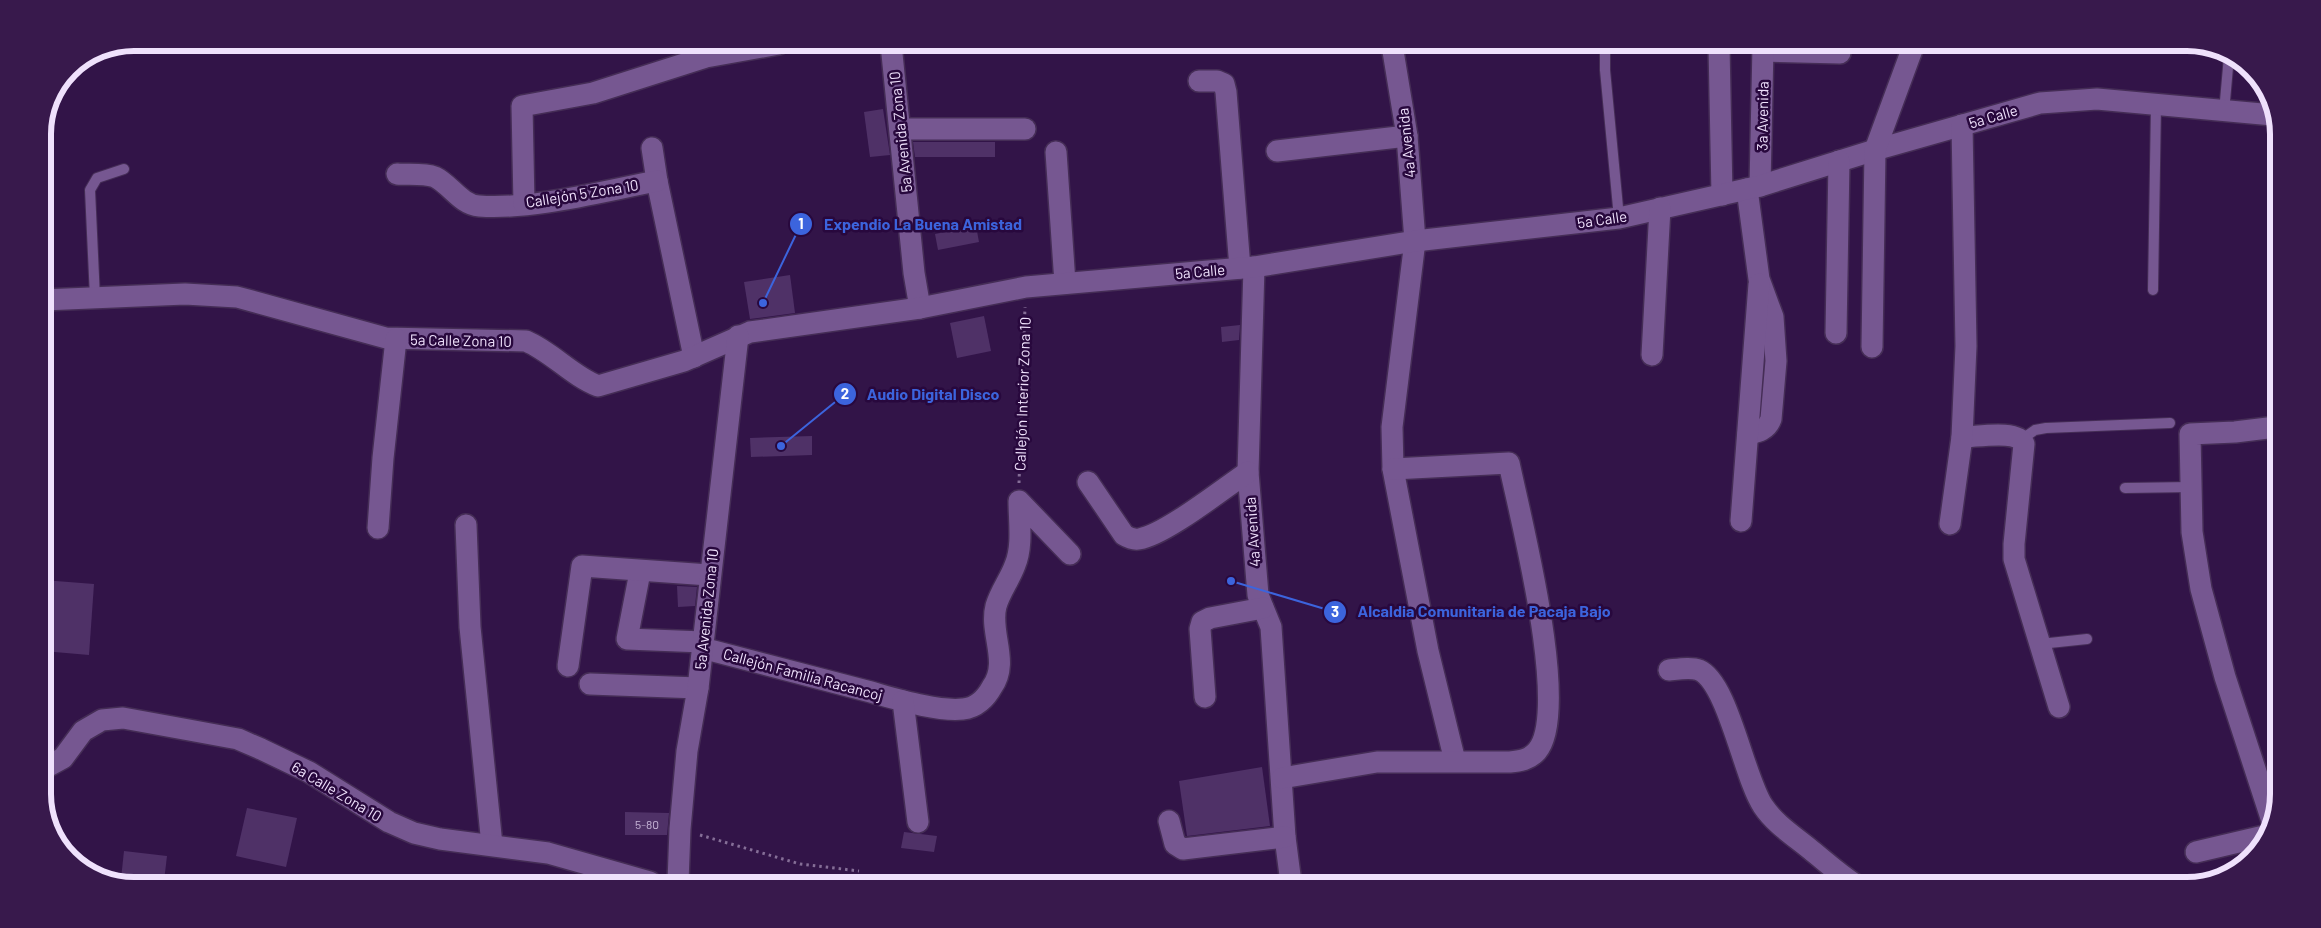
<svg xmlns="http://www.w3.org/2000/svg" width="2321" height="928" font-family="Barlow,sans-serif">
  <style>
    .building { fill: #4f3167 }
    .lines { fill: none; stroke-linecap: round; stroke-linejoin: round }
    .lane-casing { stroke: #452d56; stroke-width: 12 }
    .street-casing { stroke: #452d56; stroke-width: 24 }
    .path { stroke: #856e97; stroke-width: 3; stroke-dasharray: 2.5 4; stroke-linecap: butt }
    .lane { stroke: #765791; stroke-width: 10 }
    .street { stroke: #765791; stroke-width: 21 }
    .labels { text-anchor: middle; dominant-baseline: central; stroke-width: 5; stroke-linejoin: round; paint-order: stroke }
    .number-label { font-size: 12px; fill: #c7b5d7 }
    .street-label { font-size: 15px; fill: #efe1fc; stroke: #28083d }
    .rim { fill: none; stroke: #efe1fc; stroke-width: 6 }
    .leader { fill: none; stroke: #3c64dd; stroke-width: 2 }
    .callout-dot { fill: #3c64dd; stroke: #28083d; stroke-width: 2 }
    .mark-label { font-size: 15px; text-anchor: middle; font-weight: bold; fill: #fff }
    .callout-label { font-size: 16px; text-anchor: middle; font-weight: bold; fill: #3c64dd; stroke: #28083d; stroke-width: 5; stroke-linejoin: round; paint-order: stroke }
  </style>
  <rect width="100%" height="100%" fill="#321448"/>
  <g class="building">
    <polygon points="883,109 890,155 870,157 864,112"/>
    <polygon points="913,142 995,142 995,157 915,157"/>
    <polygon points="976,226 979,242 938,250 935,234"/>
    <polygon points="790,275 795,313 750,319 744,282"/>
    <polygon points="984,316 991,351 957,358 950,323"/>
    <polygon points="1240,325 1239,340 1222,342 1221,327"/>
    <polygon points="812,436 812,455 751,457 750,438"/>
    <polygon points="43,580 94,584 89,655 43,651"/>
    <polygon points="677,586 697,587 695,606 678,607"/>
    <polygon points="1262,767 1270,826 1187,836 1179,781"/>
    <polygon points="247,808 297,818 286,867 236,856"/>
    <polygon points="625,812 669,813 667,835 625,835"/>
    <polygon points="904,832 937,836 934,852 901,848"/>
    <polygon points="124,851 167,856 164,881 121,879"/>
  </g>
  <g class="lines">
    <defs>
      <g id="lane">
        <polyline points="1605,46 1605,70 1619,218"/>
        <polyline points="2224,112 2229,56"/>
        <polyline points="2153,290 2156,104"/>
        <polyline points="95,298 90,190 97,178 124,169"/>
        <polyline points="2022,439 2035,430 2046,428 2170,423"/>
        <polyline points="2125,488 2191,487"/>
        <polyline points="2040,644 2087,639"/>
      </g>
      <g id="street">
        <polyline points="891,44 914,273 920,308"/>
        <polyline points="1392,45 1407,136 1415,241 1392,427 1393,469 1428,651 1455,761"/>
        <polyline points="1719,46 1722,195"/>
        <polyline points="1763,51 1840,53"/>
        <polyline points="1199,81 1217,81 1224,84 1226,92 1240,268"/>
        <polyline points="901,129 1025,129"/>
        <polyline points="652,148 657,181 694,357"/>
        <polyline points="1277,151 1407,136"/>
        <polyline points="1056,152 1065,283"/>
        <path d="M397,174C408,175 424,173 435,177C450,184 461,205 479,206C533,210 603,191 657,181"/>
        <polyline points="1760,186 1763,46"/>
        <path d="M1747,189L1759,279L1773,317L1776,361L1771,419C1767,430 1758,432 1748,434"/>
        <polyline points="524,204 522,106 593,93 706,57 779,44"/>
        <polyline points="1254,267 1248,472 1258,595 1271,627 1285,837 1291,883"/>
        <path d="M43,300L185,294L237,297L386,338L526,341C552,352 572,376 598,386L684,361L750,332L920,308L1026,287L1254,267L1415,241L1619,218L1760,186L1875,150L2040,103L2097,99L2273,115"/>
        <polyline points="1836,333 1839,161"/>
        <polyline points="1872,347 1875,150 1913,47"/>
        <polyline points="1652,355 1660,208"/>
        <path d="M1962,437C1977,437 2017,429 2024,444L2014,544V559L2059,707"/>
        <path d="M1088,482L1124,535C1129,538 1133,540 1139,539C1165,535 1224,488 1248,472"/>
        <polyline points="1741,521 1759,284"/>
        <polyline points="1950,524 1962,437 1966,346 1962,125"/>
        <polyline points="466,525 470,627 492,845"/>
        <polyline points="378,528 383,458 396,339"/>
        <polyline points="640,572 627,639 703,642"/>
        <path d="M702,648C757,662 812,677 867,691C893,698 937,712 963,709C976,708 986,698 992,687C1010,662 989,633 996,606C1000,592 1010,579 1015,565C1023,546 1019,521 1019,501L1070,554"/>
        <polyline points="568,666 582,566 709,575"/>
        <path d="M1669,670C1679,669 1691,667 1699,670C1728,682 1744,778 1763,806C1775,824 1794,836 1811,850C1826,862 1839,874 1856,885"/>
        <polyline points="590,684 698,688"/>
        <polyline points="1205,697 1200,629 1202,622 1210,618 1263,608"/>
        <polyline points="903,701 918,822"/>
        <polyline points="43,769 63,758 83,731 102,720 123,718 189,730 238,739 261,749 309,772 389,822 414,833 440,839 548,853 650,882"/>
        <path d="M1282,778L1377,762H1510C1520,761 1529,760 1537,751C1571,712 1520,516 1509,463L1393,469"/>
        <polyline points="1169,821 1175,844 1183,849 1285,837"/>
        <polyline points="2273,824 2225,677 2201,589 2192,532 2190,434 2235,432 2276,427"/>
        <polyline points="2196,852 2264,836"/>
        <polyline points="678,882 680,829 687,751 698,688 738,336"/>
      </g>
    </defs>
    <use href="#lane" class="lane-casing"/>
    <use href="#street" class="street-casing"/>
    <g class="path">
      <polyline points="1019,483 1025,307"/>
      <polyline points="700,835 800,864 859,871"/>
    </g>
    <use href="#lane" class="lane"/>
    <use href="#street" class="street"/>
  </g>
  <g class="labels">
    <g class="number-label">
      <text x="647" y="824">5-80</text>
    </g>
    <g class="street-label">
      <text transform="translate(1762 116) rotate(-89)">3a Avenida</text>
      <text transform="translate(1993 116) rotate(-16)">5a Calle</text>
      <text transform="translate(900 132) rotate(-96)">5a Avenida Zona 10</text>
      <text transform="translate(1406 143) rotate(-96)">4a Avenida</text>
      <text transform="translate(582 193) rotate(-9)">Callejón 5 Zona 10</text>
      <text transform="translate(1602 219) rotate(-8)">5a Calle</text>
      <text transform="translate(1200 271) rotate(-5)">5a Calle</text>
      <text transform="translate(461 340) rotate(1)">5a Calle Zona 10</text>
      <text transform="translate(1022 394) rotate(-88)">Callejón Interior Zona 10</text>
      <text transform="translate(1252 532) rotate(-94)">4a Avenida</text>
      <text transform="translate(706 609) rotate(-84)">5a Avenida Zona 10</text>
      <text transform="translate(803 674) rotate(15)">Callejón Familia Racancoj</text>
      <text transform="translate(337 791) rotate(31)">6a Calle Zona 10</text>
    </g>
  </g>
  <path d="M0 0H2321V928H0ZM134 51H2187A83 83 0 0 1 2270 134V794A83 83 0 0 1 2187 877H134A83 83 0 0 1 51 794V134A83 83 0 0 1 134 51Z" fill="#38194c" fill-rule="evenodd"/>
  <path class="rim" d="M134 51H2187A83 83 0 0 1 2270 134V794A83 83 0 0 1 2187 877H134A83 83 0 0 1 51 794V134A83 83 0 0 1 134 51Z"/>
  <path class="leader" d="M763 303L801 224M781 446L845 394M1231 581L1335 612"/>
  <g class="callout-dot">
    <circle cx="763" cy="303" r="5"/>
    <circle cx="781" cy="446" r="5"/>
    <circle cx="1231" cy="581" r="5"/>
    <circle cx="801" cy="224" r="12"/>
    <circle cx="845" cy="394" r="12"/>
    <circle cx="1335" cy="612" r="12"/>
  </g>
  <g class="mark-label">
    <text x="801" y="229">1</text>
    <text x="845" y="399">2</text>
    <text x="1335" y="617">3</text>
  </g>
  <g class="callout-label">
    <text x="923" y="230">Expendio La Buena Amistad</text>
    <text x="933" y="400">Audio Digital Disco</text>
    <text x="1484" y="617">Alcaldia Comunitaria de Pacaja Bajo</text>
  </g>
</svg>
